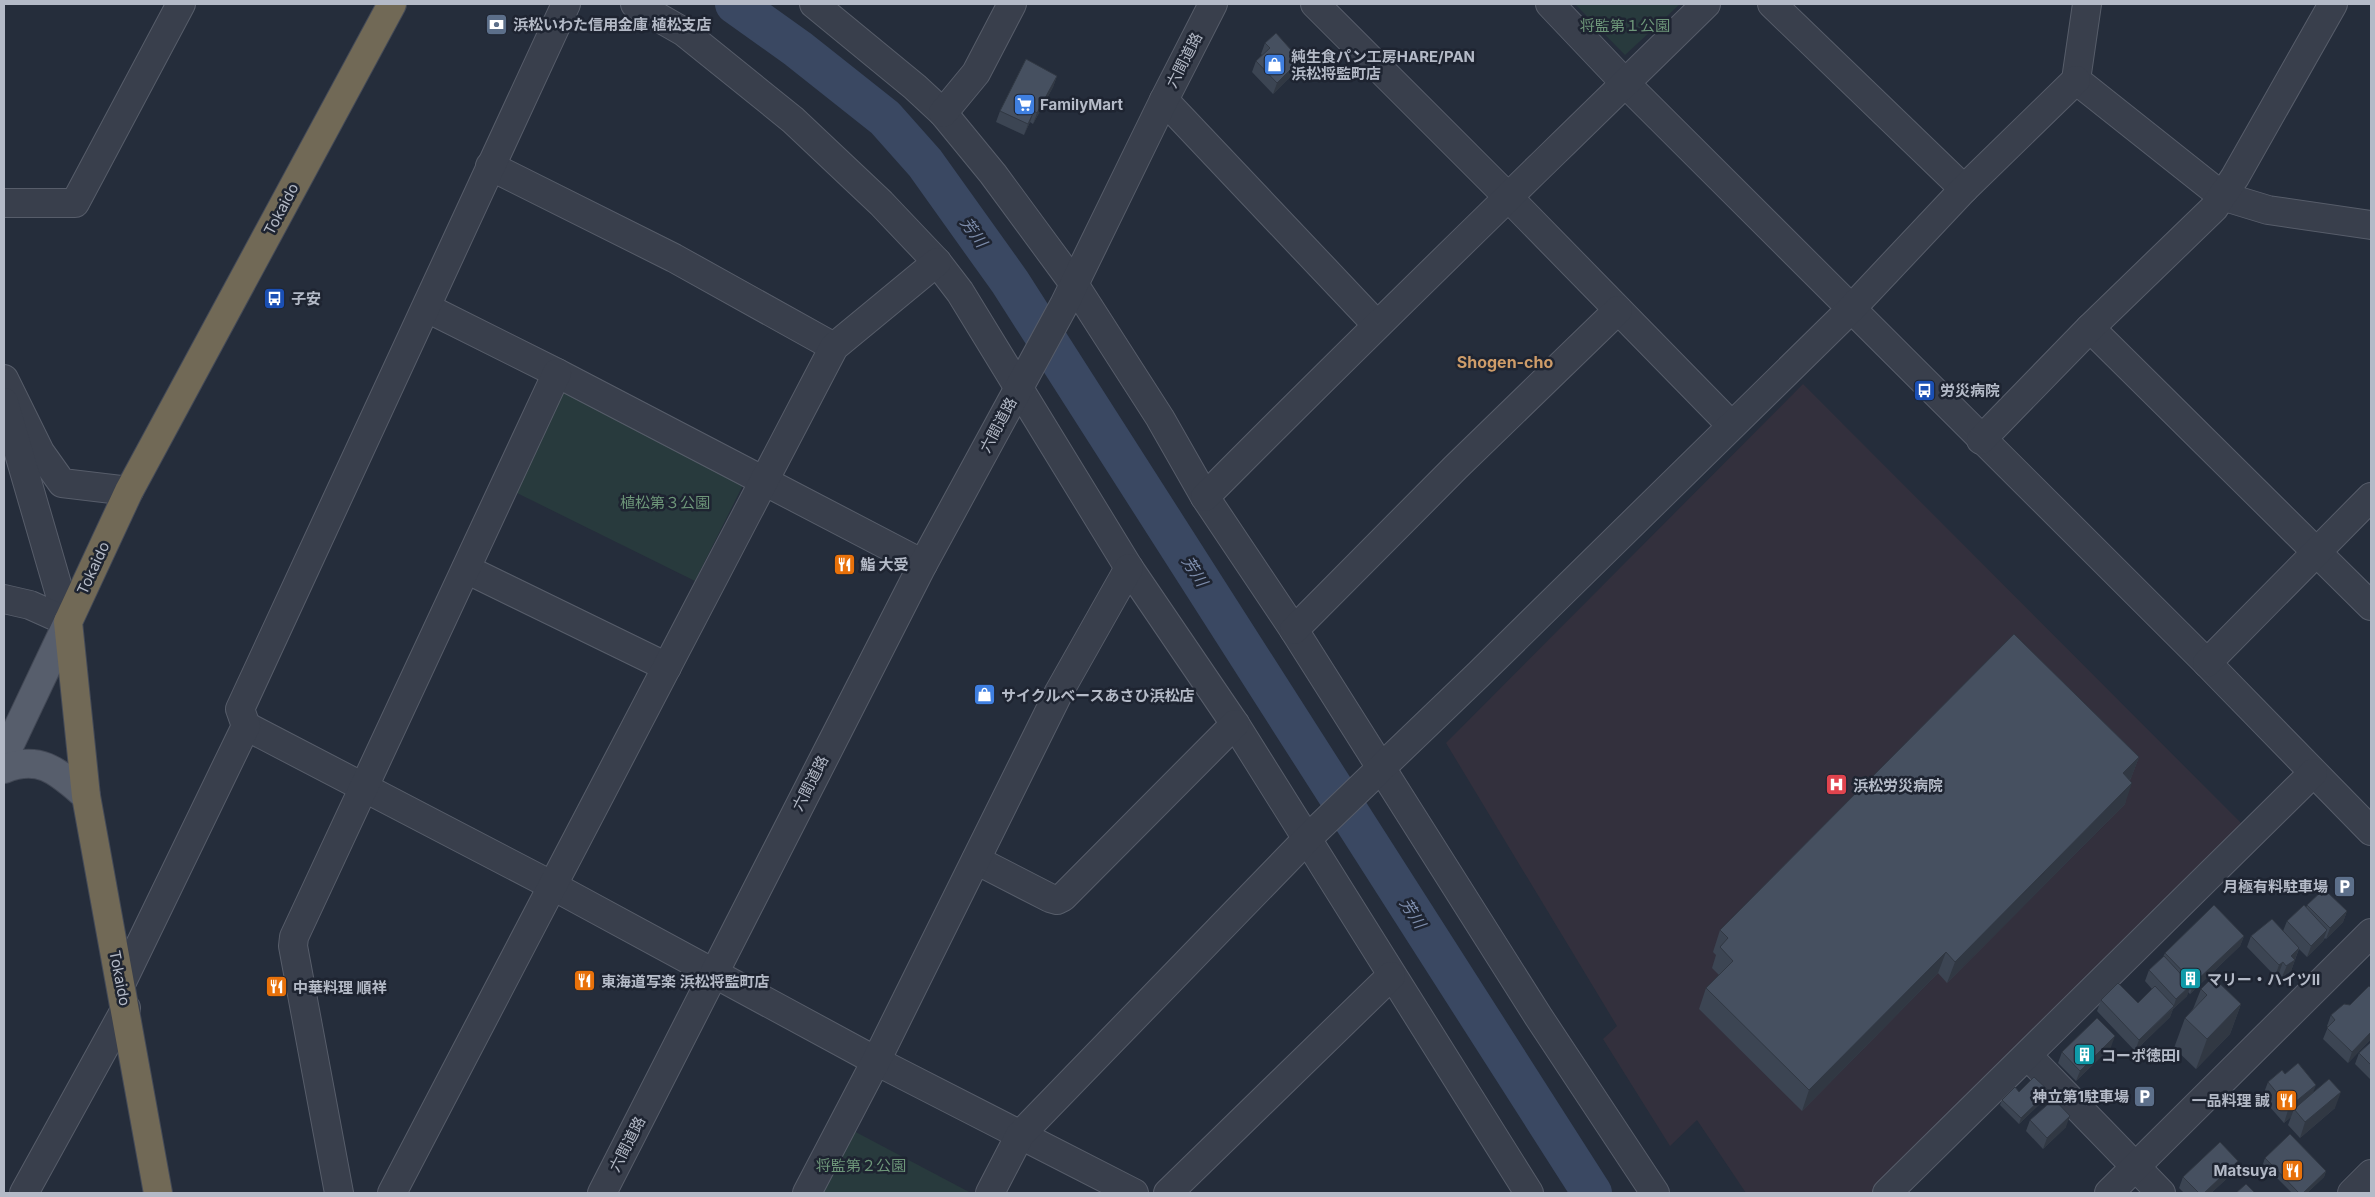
<svg xmlns="http://www.w3.org/2000/svg" width="2375" height="1197" font-family="Inter,'Noto Sans JP',sans-serif">
  <style>
    .medical { fill: #33303d }
    .green { fill: #283a3d }
    .lines { fill: none; stroke-linecap: round; stroke-linejoin: round }
    .river { stroke: #3a4862; stroke-width: 40 }
    .minor-casing { stroke: #575d6a; stroke-width: 30 }
    .major-casing { stroke: #424855; stroke-width: 30 }
    .highway-casing { stroke: #444a57; stroke-width: 30 }
    .minor { stroke: #393f4c; stroke-width: 28 }
    .major { stroke: #575e6c; stroke-width: 28 }
    .highway { stroke: #716956; stroke-width: 28 }
    .wall { fill: #3c4553 }
    .shaded-wall { fill: #313843 }
    .building { fill: #465060; stroke: #313843 }
    .labels { text-anchor: middle; dominant-baseline: central; stroke-width: 5; stroke-linejoin: round; paint-order: stroke }
    .poi-label { font-size: 15px; font-weight: bold; fill: #b4bac7; stroke: #1e2431; text-anchor: start }
    .park-label { font-size: 15px; fill: #6d9679; stroke: #1e2431 }
    .street-label { font-size: 15px; fill: #b4bac7; stroke: #1e2431 }
    .water-label { font-size: 16px; font-style: italic; fill: #7e8ead; stroke: #1e2431 }
    .neighbourhood-label { font-size: 16px; font-weight: bold; fill: #ce9c69; stroke: #1e2431 }
  </style>
  <rect width="100%" height="100%" fill="#252d3b"/>
  <polygon class="medical" points="1803,384 2244,826 1873,1193 1746,1193 1697,1120 1670,1146 1603,1039 1617,1026 1446,743"/>
  <g class="green">
    <polygon points="1575,4 1680,4 1625,55"/>
    <polygon points="569,391 740,475 742,487 695,581 513,491 561,394"/>
    <polygon points="850,1129 971,1193 816,1193"/>
  </g>
  <g class="lines">
    <polyline class="river" points="735,4 798,49 885,118 925,163 1010,282 1592,1193"/>
    <defs>
      <g id="minor">
        <polyline points="635,4 684,32 793,120 881,203 937,262 960,292 1129,568 1235,724 1529,1193"/>
        <polyline points="814,4 915,87 943,113 993,174 1074,284 1160,418 1205,497 1294,630 1538,1016 1655,1193"/>
        <polyline points="1315,4 1509,198 1731,425"/>
        <polyline points="1550,4 1625,83 2207,663 2371,831"/>
        <polyline points="1772,4 1964,189"/>
        <polyline points="2087,4 2076,80 2222,196 2268,210 2371,225"/>
        <polyline points="1164,100 1376,324"/>
        <polyline points="943,113 976,73 1012,4"/>
        <polyline points="490,166 674,258 834,347"/>
        <polyline points="4,203 75,203 181,4"/>
        <polyline points="427,308 557,373 923,564"/>
        <polyline points="2090,328 2371,606"/>
        <polyline points="4,379 40,452 62,483 129,491"/>
        <polyline points="4,402 68,622"/>
        <polyline points="1981,440 2090,328 2214,208 2235,177 2333,4"/>
        <path d="M1205,497C1370,330 1539,168 1706,4"/>
        <polyline points="466,569 667,667"/>
        <polyline points="4,599 30,605 68,622"/>
        <polyline points="1294,630 1456,467 1618,310"/>
        <polyline points="2207,663 2371,497"/>
        <polyline points="246,726 553,886 876,1061 1134,1193"/>
        <polyline points="976,860 1050,898 1057,900 1063,897 1235,724"/>
        <polyline points="121,984 246,726 240,709 566,4"/>
        <polyline points="2028,1056 2161,1193"/>
        <polyline points="24,1193 126,1008"/>
        <polyline points="339,1193 293,946 294,937 557,373"/>
        <polyline points="392,1193 834,347 937,262"/>
        <polyline points="602,1193 923,564 1064,305 1164,100 1213,4"/>
        <polyline points="807,1193 876,1061 1059,692 1129,568"/>
        <polyline points="990,1193 1020,1135 1306,840 1479,674 1851,309 1964,189 2076,80"/>
        <polyline points="1168,1193 1391,976"/>
        <polyline points="1887,1193 2313,773"/>
        <polyline points="2109,1193 2371,933"/>
        <polyline points="2352,1193 2371,1174"/>
      </g>
      <g id="major">
        <polyline points="4,757 68,622"/>
        <path d="M4,769C41,754 59,773 86,796"/>
      </g>
      <polyline id="highway" points="158,1193 86,796 68,622 129,491 392,4"/>
    </defs>
    <use href="#minor" class="minor-casing"/>
    <use href="#major" class="major-casing"/>
    <use href="#highway" class="highway-casing"/>
    <use href="#minor" class="minor"/>
    <use href="#major" class="major"/>
    <use href="#highway" class="highway"/>
  </g>
  <g class="wall">
    <polygon points="1265,43 1296,71 1273,94 1252,72 1256,61 1262,55 1261,54"/>
    <polygon points="1057,76 1053,87 1033,124 1030,122 1024,135 996,122 1000,111"/>
    <polygon points="2139,757 2131,778 2130,780 2125,804 1947,983 1938,973 1802,1111 1699,1009 1706,988 1719,975 1712,968 1716,955 1713,952 1720,930"/>
    <polygon points="2307,905 2347,911 2343,922 2326,939 2325,938 2323,941 2307,957 2299,949 2291,971 2282,977 2279,973 2275,976 2247,947 2251,936 2283,931 2287,921 2306,908"/>
    <polygon points="2244,936 2240,946 2190,994 2188,992 2187,996 2173,1009 2170,1017 2135,1051 2097,1011 2101,1000 2138,1003 2152,989 2145,981 2149,970 2163,957 2165,953"/>
    <polygon points="2371,988 2371,1039 2348,1063 2323,1039 2328,1027 2327,1026 2331,1015 2350,1005"/>
    <polygon points="2201,989 2241,1004 2230,1034 2196,1069 2174,1048 2185,1018 2193,1009"/>
    <polygon points="2371,1042 2371,1080 2355,1064 2359,1053"/>
    <polygon points="2111,1047 2076,1081 2058,1063 2062,1052"/>
    <polygon points="2285,1074 2314,1092 2335,1108 2300,1138 2288,1125 2291,1117 2284,1123 2262,1098 2268,1082"/>
    <polygon points="2049,1091 2047,1097 2019,1124 2000,1105 2002,1100 2019,1092"/>
    <polygon points="2030,1120 2066,1127 2043,1149 2026,1131"/>
    <polygon points="2265,1158 2326,1171 2324,1177 2307,1193 2292,1193 2263,1164"/>
    <polygon points="2234,1172 2211,1193 2184,1193 2179,1188 2183,1177"/>
  </g>
  <g class="shaded-wall">
    <polygon points="1300,60 1296,71 1273,94 1277,83"/>
    <polygon points="1057,76 1053,87 1033,124 1037,113"/>
    <polygon points="1034,111 1030,122 1024,135 1028,124"/>
    <polygon points="2139,757 2131,778 2115,794 2123,773"/>
    <polygon points="2132,783 2125,804 1947,983 1955,962"/>
    <polygon points="2347,911 2343,922 2326,939 2330,928"/>
    <polygon points="2327,930 2323,941 2307,957 2311,946"/>
    <polygon points="2244,936 2240,946 2190,994 2194,983"/>
    <polygon points="2299,948 2291,971 2282,977 2291,956"/>
    <polygon points="1946,952 1938,973 1802,1111 1809,1090"/>
    <polygon points="2283,962 2279,973 2275,976 2279,965"/>
    <polygon points="2191,985 2187,996 2173,1009 2170,1017 2135,1051 2139,1040 2173,1008 2176,999"/>
    <polygon points="2241,1004 2230,1034 2196,1069 2207,1039"/>
    <polygon points="2371,1032 2371,1039 2348,1063 2352,1052"/>
    <polygon points="2115,1036 2111,1047 2076,1081 2080,1071"/>
    <polygon points="2316,1085 2310,1101 2294,1109 2291,1117 2284,1123 2289,1107"/>
    <polygon points="2049,1091 2047,1097 2019,1124 2021,1118"/>
    <polygon points="2341,1092 2335,1108 2300,1138 2305,1122"/>
    <polygon points="2070,1116 2066,1127 2043,1149 2047,1138"/>
    <polygon points="2238,1161 2234,1172 2211,1193 2204,1193"/>
    <polygon points="2326,1171 2324,1177 2307,1193 2303,1193"/>
  </g>
  <g class="building">
    <polygon points="1276,33 1300,60 1277,83 1256,61 1270,48 1265,43"/>
    <polygon points="1026,59 1057,76 1037,113 1034,111 1028,124 1000,111"/>
    <polygon points="2014,634 2139,757 2123,773 2132,783 1955,962 1946,952 1809,1090 1706,988 1733,961 1720,947 1728,938 1720,930"/>
    <polygon points="2324,889 2347,911 2330,928 2307,905"/>
    <polygon points="2214,905 2244,936 2194,983 2165,953"/>
    <polygon points="2304,905 2327,930 2311,946 2287,921"/>
    <polygon points="2272,919 2299,948 2291,956 2295,960 2286,966 2283,962 2279,965 2251,936"/>
    <polygon points="2164,956 2191,985 2176,999 2149,970"/>
    <polygon points="2213,977 2241,1004 2207,1039 2185,1018 2207,995 2201,989"/>
    <polygon points="2118,983 2138,1003 2155,986 2174,1006 2139,1040 2101,1000"/>
    <polygon points="2369,986 2371,988 2371,1032 2352,1052 2327,1028 2335,1020 2331,1015 2344,1004 2350,1005"/>
    <polygon points="2097,1018 2115,1036 2080,1071 2062,1052"/>
    <polygon points="2371,1042 2371,1065 2359,1053"/>
    <polygon points="2298,1063 2316,1085 2289,1107 2268,1082 2282,1070 2285,1074"/>
    <polygon points="2034,1077 2049,1091 2021,1118 2002,1100 2015,1087 2019,1092"/>
    <polygon points="2329,1079 2341,1092 2305,1122 2294,1109"/>
    <polygon points="2054,1099 2070,1116 2047,1138 2030,1120"/>
    <polygon points="2290,1134 2326,1171 2303,1193 2299,1193 2265,1158"/>
    <polygon points="2220,1142 2238,1161 2204,1193 2199,1193 2183,1177"/>
    <polygon points="2246,1184 2255,1193 2236,1193"/>
  </g>
  <defs>
    <symbol id="bank-square" viewBox="-11 -11 22 22"><rect x="-9" y="-9" width="18" height="18" rx="4" fill="#5c6f8a" stroke="#1e2431"/><path d="M-6-4H6V4H-6ZM0-2.3a2.3 2.3 0 1 0 0 4.6a2.3 2.3 0 1 0 0-4.6Z" fill="#fff"/></symbol>
    <symbol id="shop-square" viewBox="-11 -11 22 22"><rect x="-9" y="-9" width="18" height="18" rx="4" fill="#3f7fe0" stroke="#1e2431"/><path d="M-5-2.5h2.3a2.7 3.5 0 0 1 5.4 0H5L5.5 6h-11ZM-1.5-2.5h3a1.5 2.3 0 0 0-3 0Z" fill="#fff"/></symbol>
    <symbol id="supermarket-square" viewBox="-11 -11 22 22"><rect x="-9" y="-9" width="18" height="18" rx="4" fill="#3f7fe0" stroke="#1e2431"/><path d="M-6-5.5h2.5l.6 2H6L4.5 2H-2.5L-4.4-4H-6ZM-1.5 3.2a1.3 1.3 0 1 0 .1 0ZM3 3.2a1.3 1.3 0 1 0 .1 0Z" fill="#fff"/></symbol>
    <symbol id="bus-square" viewBox="-11 -11 22 22"><rect x="-9" y="-9" width="18" height="18" rx="4" fill="#1a4fb4" stroke="#1e2431"/><path d="M-5-6H5V4H4V6H2V4H-2V6H-4V4H-5ZM-3.5-4V0h7V-4ZM-3.5 1.2v1.5H-2V1.2ZM2 1.2v1.5H3.5V1.2Z" fill="#fff"/></symbol>
    <symbol id="restaurant-square" viewBox="-11 -11 22 22"><rect x="-9" y="-9" width="18" height="18" rx="4" fill="#e8710a" stroke="#1e2431"/><path d="M-5-6h1v4h1v-4h1v4h1v-4h1v5L-1.5 .5V6h-2V.5L-5-1ZM5-6V6H3V1.5H1.5Q1.5-4 5-6Z" fill="#fff"/></symbol>
    <symbol id="hospital-square" viewBox="-11 -11 22 22"><rect x="-9" y="-9" width="18" height="18" rx="4" fill="#e0444e" stroke="#1e2431"/><path d="M-5-5h3v3.5h4V-5h3V5h-3V1.5h-4V5h-3Z" fill="#fff"/></symbol>
    <symbol id="parking-square" viewBox="-11 -11 22 22"><rect x="-9" y="-9" width="18" height="18" rx="4" fill="#5c6f8a" stroke="#1e2431"/><path d="M-3.5-5.5H1a3.5 3.5 0 0 1 0 7H-1V5.5H-3.5ZM-1-3.4V-.6H.8a1.4 1.4 0 0 0 0-2.8Z" fill="#fff"/></symbol>
    <symbol id="building-square" viewBox="-11 -11 22 22"><rect x="-9" y="-9" width="18" height="18" rx="4" fill="#0f9aa8" stroke="#1e2431"/><path d="M-4-6H4V6H1V3H-1V6H-4ZM-2.5-4.3h1.7v1.8h-1.7ZM.8-4.3h1.7v1.8H.8ZM-2.5-1h1.7V.8h-1.7ZM.8-1h1.7V.8H.8Z" fill="#fff"/></symbol>
  </defs>
  <g fill-rule="evenodd">
    <use href="#bank-square" x="484" y="12" width="25" height="25"/>
    <use href="#shop-square" x="1262" y="52" width="25" height="25"/>
    <use href="#supermarket-square" x="1012" y="92" width="25" height="25"/>
    <use href="#bus-square" x="262" y="286" width="25" height="25"/>
    <use href="#bus-square" x="1912" y="378" width="25" height="25"/>
    <use href="#restaurant-square" x="832" y="552" width="25" height="25"/>
    <use href="#shop-square" x="972" y="682" width="25" height="25"/>
    <use href="#hospital-square" x="1824" y="772" width="25" height="25"/>
    <use href="#parking-square" x="2332" y="874" width="25" height="25"/>
    <use href="#building-square" x="2178" y="966" width="25" height="25"/>
    <use href="#restaurant-square" x="572" y="968" width="25" height="25"/>
    <use href="#restaurant-square" x="264" y="974" width="25" height="25"/>
    <use href="#building-square" x="2072" y="1042" width="25" height="25"/>
    <use href="#parking-square" x="2132" y="1084" width="25" height="25"/>
    <use href="#restaurant-square" x="2274" y="1088" width="25" height="25"/>
    <use href="#restaurant-square" x="2280" y="1158" width="25" height="25"/>
  </g>
  <g class="labels">
    <g class="poi-label">
      <text x="513" y="24">浜松いわた信用金庫 植松支店</text>
      <text x="1291" y="56">純生食パン工房HARE/PAN<tspan x="1291" dy="17">浜松将監町店</tspan></text>
      <text x="1040" y="104">FamilyMart</text>
      <text x="291" y="298">子安</text>
      <text x="1940" y="390">労災病院</text>
      <text x="860" y="564">鮨 大受</text>
      <text x="1001" y="695">サイクルベースあさひ浜松店</text>
      <text x="1853" y="785">浜松労災病院</text>
      <text x="2328" y="886" text-anchor="end">月極有料駐車場</text>
      <text x="2207" y="979">マリー・ハイツII</text>
      <text x="601" y="981">東海道写楽 浜松将監町店</text>
      <text x="293" y="987">中華料理 順祥</text>
      <text x="2101" y="1055">コーポ徳田I</text>
      <text x="2129" y="1096" text-anchor="end">神立第1駐車場</text>
      <text x="2270" y="1100" text-anchor="end">一品料理 誠</text>
      <text x="2277" y="1170" text-anchor="end">Matsuya</text>
    </g>
    <g class="park-label">
      <text x="1625" y="25">将監第１公園</text>
      <text x="665" y="502">植松第３公園</text>
      <text x="861" y="1165">将監第２公園</text>
    </g>
    <g class="street-label">
      <text transform="translate(1184 60) rotate(-63)">六間道路</text>
      <text transform="translate(281 209) rotate(-62)">Tokaido</text>
      <text transform="translate(998 425) rotate(-62)">六間道路</text>
      <text transform="translate(93 568) rotate(-65)">Tokaido</text>
      <text transform="translate(810 783) rotate(-63)">六間道路</text>
      <text transform="translate(120 978) rotate(79)">Tokaido</text>
      <text transform="translate(627 1144) rotate(-63)">六間道路</text>
    </g>
    <g class="water-label">
      <text transform="translate(974 232) rotate(54)">芳川</text>
      <text transform="translate(1195 571) rotate(57)">芳川</text>
      <text transform="translate(1413 913) rotate(57)">芳川</text>
    </g>
    <g class="neighbourhood-label">
      <text x="1505" y="362">Shogen-cho</text>
    </g>
  </g>
  <rect width="2375" height="1197" fill="none" stroke="#b4bac7" stroke-width="10"/>
</svg>
